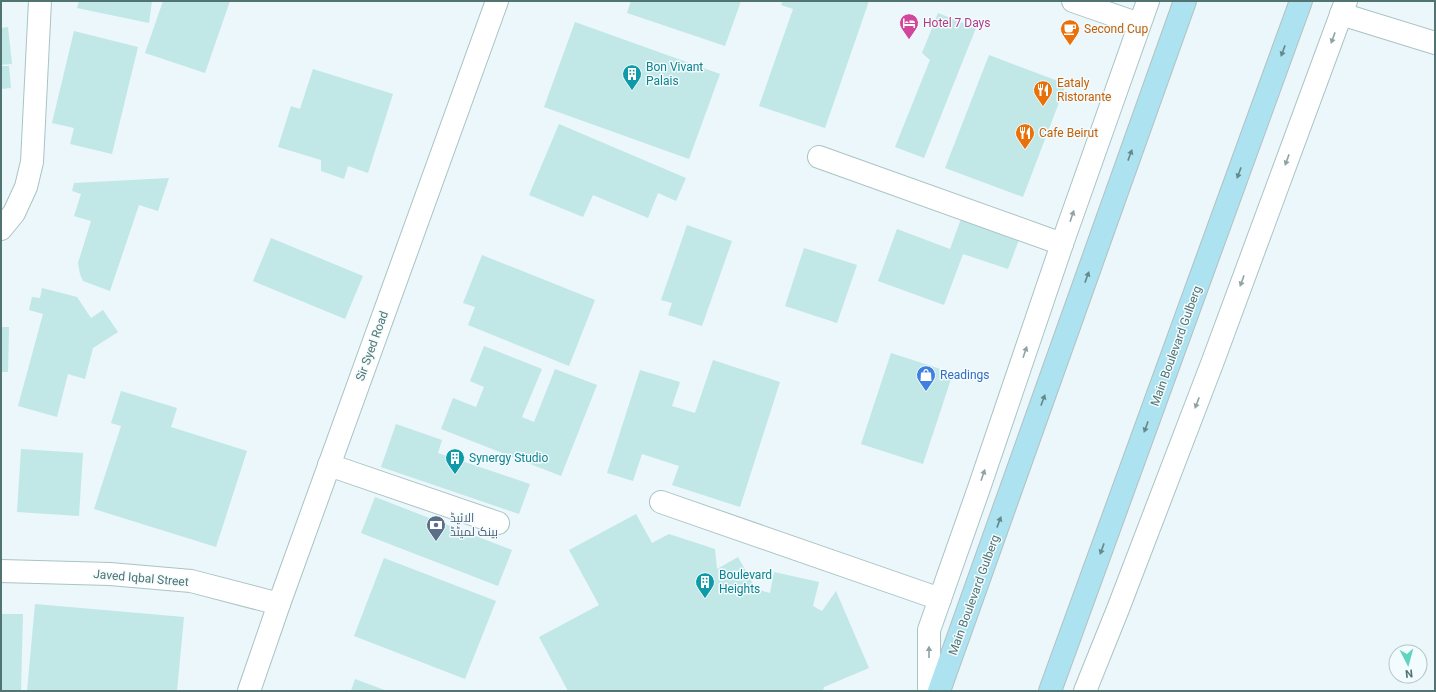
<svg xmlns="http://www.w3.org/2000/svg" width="1436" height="692" font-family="Roboto,Cairo,sans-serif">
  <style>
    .building { fill: #c1e7e7 }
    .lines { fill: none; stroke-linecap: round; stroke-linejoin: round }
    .minor-casing { stroke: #aac3c4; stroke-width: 24 }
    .major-casing { stroke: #b2c1c1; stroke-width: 24 }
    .minor { stroke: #fff; stroke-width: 22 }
    .major { stroke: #ade2f0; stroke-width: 22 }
    .oneway { fill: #8ea4a3 }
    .oneway2 { fill: #63898a }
    .labels { text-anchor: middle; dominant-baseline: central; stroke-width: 3; stroke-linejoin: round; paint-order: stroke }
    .hotel-label { font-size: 12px; fill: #b23c85; stroke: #f2fbfd; text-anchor: start }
    .food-label { font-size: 12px; fill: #c56008; stroke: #f2fbfd; text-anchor: start }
    .culture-label { font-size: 12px; fill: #0d838f; stroke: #f2fbfd; text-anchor: start }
    .street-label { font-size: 12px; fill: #517371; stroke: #f2fbfd }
    .shop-label { font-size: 12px; fill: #366cbe; stroke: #f2fbfd; text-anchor: start }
    .service-label { font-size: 12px; fill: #4e5e75; stroke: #f2fbfd; text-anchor: start }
  </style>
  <rect width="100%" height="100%" fill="#ebf7fa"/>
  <g class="building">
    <polygon points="79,1 152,1 149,23 77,8"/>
    <polygon points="163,1 230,1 205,73 145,53"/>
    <polygon points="631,1 741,1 725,46 627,13"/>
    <polygon points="783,1 869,1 825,128 759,106 793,9 781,5"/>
    <polygon points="938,13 976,28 924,158 895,147 930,60 922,53"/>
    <polygon points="575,22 720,74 689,159 544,107"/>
    <polygon points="8,27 12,64 1,65 1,28"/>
    <polygon points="74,31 138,47 112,154 70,144 74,128 52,123"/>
    <polygon points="989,55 1066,84 1023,197 945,168"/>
    <polygon points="1,66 9,66 11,88 1,89"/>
    <polygon points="313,69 393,94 368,173 348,166 344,179 321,171 321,160 278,147 291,106 300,109"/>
    <polygon points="559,124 686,178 676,201 658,193 648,218 593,195 583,217 529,195"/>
    <polygon points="169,178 158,211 139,205 110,291 83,281 80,274 78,263 91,221 74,216 81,194 72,191 74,183"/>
    <polygon points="962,216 1020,237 1008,269 963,254 944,305 878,281 897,229 950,249"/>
    <polygon points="687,225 732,241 702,326 668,315 672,303 661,300"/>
    <polygon points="271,238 363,276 345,319 253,281"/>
    <polygon points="804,248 857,265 837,323 785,306"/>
    <polygon points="482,255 595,300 569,366 468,325 475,307 463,303"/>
    <polygon points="42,288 77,297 91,318 103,310 118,332 93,348 85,379 68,374 57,417 18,406 43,314 29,310 32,297 40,298"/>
    <polygon points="1,327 9,327 8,372 1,372"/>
    <polygon points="484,346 542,369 522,417 534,422 555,369 597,385 561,476 441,429 453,398 476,407 484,387 470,381"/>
    <polygon points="891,353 953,373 923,464 861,444"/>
    <polygon points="713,360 780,382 740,507 672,485 679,466 642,454 633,481 607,473 640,370 680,382 672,406 695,413"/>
    <polygon points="121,391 177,408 171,427 247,451 216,547 94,509 121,426 111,423"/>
    <polygon points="396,424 442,440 438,453 530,484 519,514 381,467"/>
    <polygon points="21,449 83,453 79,516 17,512"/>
    <polygon points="375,497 512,550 498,586 361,533"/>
    <polygon points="636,514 652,543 669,534 715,549 717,569 738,557 756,589 770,593 774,572 819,582 813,606 822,611 836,591 869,668 824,687 823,691 568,691 539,637 599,605 569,550"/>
    <polygon points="384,558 496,601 465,679 354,636"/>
    <polygon points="35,604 184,617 177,691 27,691"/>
    <polygon points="1,614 23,614 21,691 1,691"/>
    <polygon points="355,679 387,691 351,691"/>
  </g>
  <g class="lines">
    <defs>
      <g id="minor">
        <polyline points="1073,1 1139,24"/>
        <polyline points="1341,14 1435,43"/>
        <polyline points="819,157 1062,244"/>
        <polyline points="1,229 14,213 26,187 32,162 40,1"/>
        <polyline points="329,465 498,523"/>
        <polyline points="661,502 940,599"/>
        <polyline points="1,571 110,574 191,581 279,604"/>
        <polyline points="249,691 279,604 497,1"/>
        <polyline points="929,691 929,630 978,491 1062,244 1148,1"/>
        <polyline points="1085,691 1118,609 1213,361 1346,1"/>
      </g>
      <g id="major">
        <polyline points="939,691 1185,1"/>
        <polyline points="1050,691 1301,1"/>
      </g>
    </defs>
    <use href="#minor" class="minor-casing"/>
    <use href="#major" class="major-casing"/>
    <use href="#minor" class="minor"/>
    <use href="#major" class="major"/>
  </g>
  <defs><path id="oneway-solid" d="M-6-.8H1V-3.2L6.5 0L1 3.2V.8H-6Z"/></defs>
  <g class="oneway">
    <use href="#oneway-solid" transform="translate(1333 38) rotate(110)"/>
    <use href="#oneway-solid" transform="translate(1287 160) rotate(110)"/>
    <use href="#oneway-solid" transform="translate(1072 216) rotate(-71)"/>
    <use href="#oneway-solid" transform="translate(1242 281) rotate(110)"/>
    <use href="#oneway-solid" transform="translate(1025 352) rotate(-71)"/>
    <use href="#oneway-solid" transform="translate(1197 403) rotate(111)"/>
    <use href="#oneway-solid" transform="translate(983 475) rotate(-71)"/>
    <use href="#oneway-solid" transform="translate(929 652) rotate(-90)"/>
  </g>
  <g class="oneway2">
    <use href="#oneway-solid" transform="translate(1283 51) rotate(110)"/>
    <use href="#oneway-solid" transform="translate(1130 155) rotate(-70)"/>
    <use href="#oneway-solid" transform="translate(1239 173) rotate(110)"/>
    <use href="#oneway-solid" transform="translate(1087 277) rotate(-70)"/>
    <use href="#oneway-solid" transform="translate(1043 400) rotate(-70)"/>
    <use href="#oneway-solid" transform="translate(1146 427) rotate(110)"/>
    <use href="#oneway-solid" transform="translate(999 522) rotate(-70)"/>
    <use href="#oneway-solid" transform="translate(1102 549) rotate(110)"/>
  </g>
  <defs>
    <symbol id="hotel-pin" viewBox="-11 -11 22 30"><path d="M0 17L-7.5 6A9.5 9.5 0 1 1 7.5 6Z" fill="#d1479c" stroke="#f2fbfd"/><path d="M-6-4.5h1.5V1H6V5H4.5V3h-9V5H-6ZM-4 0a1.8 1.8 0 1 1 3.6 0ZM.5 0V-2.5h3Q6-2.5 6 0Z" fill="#fff"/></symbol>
    <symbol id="cafe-pin" viewBox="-11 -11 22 30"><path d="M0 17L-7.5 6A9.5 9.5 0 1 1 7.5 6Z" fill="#e8710a" stroke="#f2fbfd"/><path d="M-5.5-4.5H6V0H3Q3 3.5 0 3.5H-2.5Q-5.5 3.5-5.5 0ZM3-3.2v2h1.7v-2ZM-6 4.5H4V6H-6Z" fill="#fff"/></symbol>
    <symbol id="building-pin" viewBox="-11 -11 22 30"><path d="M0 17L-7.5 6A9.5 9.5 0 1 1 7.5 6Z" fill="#0f9aa8" stroke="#f2fbfd"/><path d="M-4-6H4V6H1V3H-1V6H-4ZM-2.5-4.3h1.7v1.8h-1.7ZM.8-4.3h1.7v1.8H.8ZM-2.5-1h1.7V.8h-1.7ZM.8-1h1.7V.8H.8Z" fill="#fff"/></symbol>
    <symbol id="restaurant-pin" viewBox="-11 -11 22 30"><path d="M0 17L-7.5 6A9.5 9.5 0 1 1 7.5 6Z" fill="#e8710a" stroke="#f2fbfd"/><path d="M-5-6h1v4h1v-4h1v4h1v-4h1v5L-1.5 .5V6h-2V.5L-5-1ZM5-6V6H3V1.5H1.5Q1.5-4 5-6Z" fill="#fff"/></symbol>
    <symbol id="shop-pin" viewBox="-11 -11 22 30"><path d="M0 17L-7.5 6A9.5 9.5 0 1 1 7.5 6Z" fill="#3f7fe0" stroke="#f2fbfd"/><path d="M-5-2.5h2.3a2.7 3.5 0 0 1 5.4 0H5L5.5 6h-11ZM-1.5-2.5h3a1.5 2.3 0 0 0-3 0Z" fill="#fff"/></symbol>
    <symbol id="bank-pin" viewBox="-11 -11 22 30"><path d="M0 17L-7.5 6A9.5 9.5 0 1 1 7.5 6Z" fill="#5c6f8a" stroke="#f2fbfd"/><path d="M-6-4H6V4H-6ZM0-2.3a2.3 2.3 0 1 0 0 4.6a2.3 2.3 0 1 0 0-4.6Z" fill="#fff"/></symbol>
  </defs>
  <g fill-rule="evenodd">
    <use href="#hotel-pin" x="898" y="12" width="22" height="30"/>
    <use href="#cafe-pin" x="1059" y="18" width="22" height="30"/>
    <use href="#building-pin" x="621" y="63" width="22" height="30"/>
    <use href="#restaurant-pin" x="1032" y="79" width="22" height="30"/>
    <use href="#restaurant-pin" x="1014" y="122" width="22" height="30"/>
    <use href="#shop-pin" x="915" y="364" width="22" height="30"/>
    <use href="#building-pin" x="444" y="447" width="22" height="30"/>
    <use href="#bank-pin" x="425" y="514" width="22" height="30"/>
    <use href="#building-pin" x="694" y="571" width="22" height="30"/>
  </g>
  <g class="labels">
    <g class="hotel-label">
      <text x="923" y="23">Hotel 7 Days</text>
    </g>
    <g class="food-label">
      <text x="1084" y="29">Second Cup</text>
      <text x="1057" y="83">Eataly<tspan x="1057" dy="14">Ristorante</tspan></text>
      <text x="1039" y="133">Cafe Beirut</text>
    </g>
    <g class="culture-label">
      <text x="646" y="67">Bon Vivant<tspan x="646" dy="14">Palais</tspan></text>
      <text x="469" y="458">Synergy Studio</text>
      <text x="719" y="575">Boulevard<tspan x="719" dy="14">Heights</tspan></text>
    </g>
    <g class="street-label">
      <text transform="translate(372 346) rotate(-70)">Sir Syed Road</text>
      <text transform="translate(1176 346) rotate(-70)">Main Boulevard Gulberg</text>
      <text transform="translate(141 578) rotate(5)">Javed Iqbal Street</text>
      <text transform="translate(974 595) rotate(-70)">Main Boulevard Gulberg</text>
    </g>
    <g class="shop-label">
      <text x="940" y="375">Readings</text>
    </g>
    <g class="service-label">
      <text x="450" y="518">الائیڈ<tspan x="450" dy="14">بینک لمیٹڈ</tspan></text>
    </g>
  </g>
  <rect width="1436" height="692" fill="none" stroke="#517371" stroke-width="4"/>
  <g transform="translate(1408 664) rotate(174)"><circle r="19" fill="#f2fbfd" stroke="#b2c5c5"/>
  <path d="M0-3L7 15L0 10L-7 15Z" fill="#60d4be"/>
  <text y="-6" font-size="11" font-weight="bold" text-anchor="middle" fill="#517371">N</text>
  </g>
</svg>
